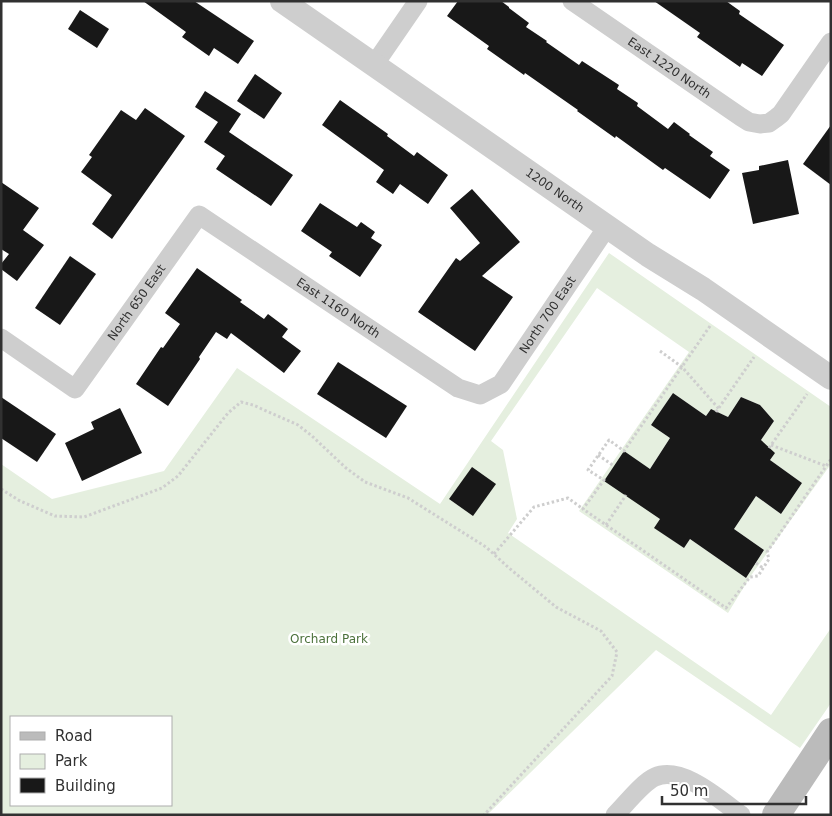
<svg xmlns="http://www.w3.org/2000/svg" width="832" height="816" font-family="'DejaVu Sans',sans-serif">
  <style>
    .green { fill: #e5efdf; fill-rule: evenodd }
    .building { fill: #181818 }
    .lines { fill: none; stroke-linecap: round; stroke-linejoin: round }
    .path { stroke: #cecece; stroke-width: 3; stroke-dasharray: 2.5 2.5; stroke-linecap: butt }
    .minor { stroke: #cecece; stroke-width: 19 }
    .tertiary { stroke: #cecece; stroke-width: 24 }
    .secondary { stroke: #bbb; stroke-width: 28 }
    .labels { text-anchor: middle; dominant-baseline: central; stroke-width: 5; stroke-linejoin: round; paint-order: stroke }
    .street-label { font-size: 12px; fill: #313131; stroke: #fff }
    .park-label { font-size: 12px; fill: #4b713b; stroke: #fff }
  </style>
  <rect width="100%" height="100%" fill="#fff"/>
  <path class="green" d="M609,253L831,407V464L750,577L728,613L579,511L689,352L597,288L491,441L503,450L517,519L508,533L771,715L831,628V703L800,748L656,650L487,815H1V464L52,499L164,471L237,368L440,504ZM673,393L706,416L711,409L728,417L741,397L760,405L774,421L761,440L774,453L770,460L802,483L781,514L756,496L734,529L764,550L746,578L690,539L684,548L655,528L660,519L624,452L650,469L670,438L651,425ZM11,717H171V805H11Z"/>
  <g class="building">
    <polygon points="143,1 194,1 254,41 238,64 214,48 209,56 182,37 186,32"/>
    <polygon points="458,1 501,1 509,7 509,8 529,23 526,27 547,41 546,42 579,65 582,61 619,85 617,89 638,103 637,106 668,129 674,122 690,134 689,135 713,152 710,156 730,170 710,199 665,168 663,170 616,136 615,138 577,111 578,110 525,73 524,75 487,49 489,46 447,16"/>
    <polygon points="654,1 726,1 740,11 739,14 784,45 762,76 742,63 740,67 697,37 700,33"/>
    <polygon points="80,10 109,29 97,48 68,29"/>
    <polygon points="255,74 282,93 264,119 237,101"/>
    <polygon points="205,91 241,114 229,132 293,175 271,206 216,169 225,156 204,142 218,122 195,107"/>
    <polygon points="340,100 388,134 387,136 414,156 417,152 448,175 428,204 400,184 393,194 376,182 384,170 322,125"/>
    <polygon points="145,108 185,136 112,239 92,224 112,195 81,172 92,157 89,155 121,110 136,120"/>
    <polygon points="831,125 831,185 803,164"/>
    <polygon points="788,160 799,214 753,224 742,173 759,170 759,166"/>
    <polygon points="1,182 39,208 23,230 44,245 17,281 1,269 1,264 9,254 1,249"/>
    <polygon points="472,189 520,242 482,276 513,297 475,351 418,312 456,258 460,261 480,243 450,208"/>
    <polygon points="320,203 357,227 361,222 375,232 371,238 382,245 360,277 329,256 332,252 301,231"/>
    <polygon points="70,256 96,274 60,325 35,308"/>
    <polygon points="197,268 242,300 240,302 264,319 268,314 288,329 282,337 301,351 284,373 231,333 227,339 216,332 199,357 200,359 168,406 136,384 161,347 163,348 180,324 165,313"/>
    <polygon points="338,362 407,406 386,438 317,394"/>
    <polygon points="673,393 706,416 711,409 728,417 741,397 760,405 774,421 761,440 775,453 770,460 802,483 781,514 756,496 734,529 764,550 746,578 690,539 684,548 654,528 660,519 604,481 624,451 650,469 670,438 651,425"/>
    <polygon points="1,397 56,434 37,462 1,438"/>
    <polygon points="120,408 142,453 82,481 65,443 94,429 91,422"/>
    <polygon points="472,467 496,484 473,516 449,499"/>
  </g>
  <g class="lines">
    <g class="path">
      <polyline points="710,326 624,451 609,440 588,470 604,480 583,509 726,608 750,577 758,576 769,559 767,552 831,459"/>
      <polyline points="660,351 682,367 719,409"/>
      <polyline points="716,412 754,357"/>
      <polyline points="771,445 826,466"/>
      <polyline points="769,448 807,394"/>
      <polyline points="598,455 614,466"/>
      <polyline points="1,489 20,501 55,516 84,517 162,488 178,476 228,413 241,402 253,405 298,425 312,436 346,468 365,482 408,498 486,547 509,568 556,607 601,631 617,652 612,676 484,815"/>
      <polyline points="606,525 626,495"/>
      <polyline points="494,554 534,507 568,498 583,509"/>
      <polyline points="756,563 763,568"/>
    </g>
    <g class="minor">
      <path id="s1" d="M572,1L741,117L749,122L760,124L769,123L776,118L781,114L831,42"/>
      <polyline points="374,65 418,1"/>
      <path id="s2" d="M1,338L75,389L199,215L458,388L480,395L501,384L607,227"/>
      <path d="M615,815C625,805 643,782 655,777C682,765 720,800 741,815"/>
    </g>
    <path class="tertiary" id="s3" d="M282,1L648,255L703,289L831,378"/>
    <polyline class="secondary" points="776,815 831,732"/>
  </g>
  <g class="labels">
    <g class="street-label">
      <text stroke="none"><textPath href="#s1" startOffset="118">East 1220 North</textPath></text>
      <text stroke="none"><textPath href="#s3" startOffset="332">1200 North</textPath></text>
      <text stroke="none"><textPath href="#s2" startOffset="196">North 650 East</textPath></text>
      <text stroke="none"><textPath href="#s2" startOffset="471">East 1160 North</textPath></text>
      <text stroke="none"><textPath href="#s2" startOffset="745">North 700 East</textPath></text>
    </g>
    <g class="park-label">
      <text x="329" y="639">Orchard Park</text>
    </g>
  </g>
  <rect width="832" height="816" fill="none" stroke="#313131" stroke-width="5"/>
  <rect x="10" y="716" width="162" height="90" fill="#ffffff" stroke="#adadad"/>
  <rect x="20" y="732" width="25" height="8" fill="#bbbbbb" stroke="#adadad"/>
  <text x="55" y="741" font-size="15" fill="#313131">Road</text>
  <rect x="20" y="754" width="25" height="15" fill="#e5efdf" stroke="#adadad"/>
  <text x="55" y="766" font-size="15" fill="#313131">Park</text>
  <rect x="20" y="778" width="25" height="15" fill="#181818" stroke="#adadad"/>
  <text x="55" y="791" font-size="15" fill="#313131">Building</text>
  <path d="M662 796v8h144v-8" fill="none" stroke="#313131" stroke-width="2.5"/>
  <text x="670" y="796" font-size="15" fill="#313131" stroke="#ffffff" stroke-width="4" paint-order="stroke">50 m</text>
</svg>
